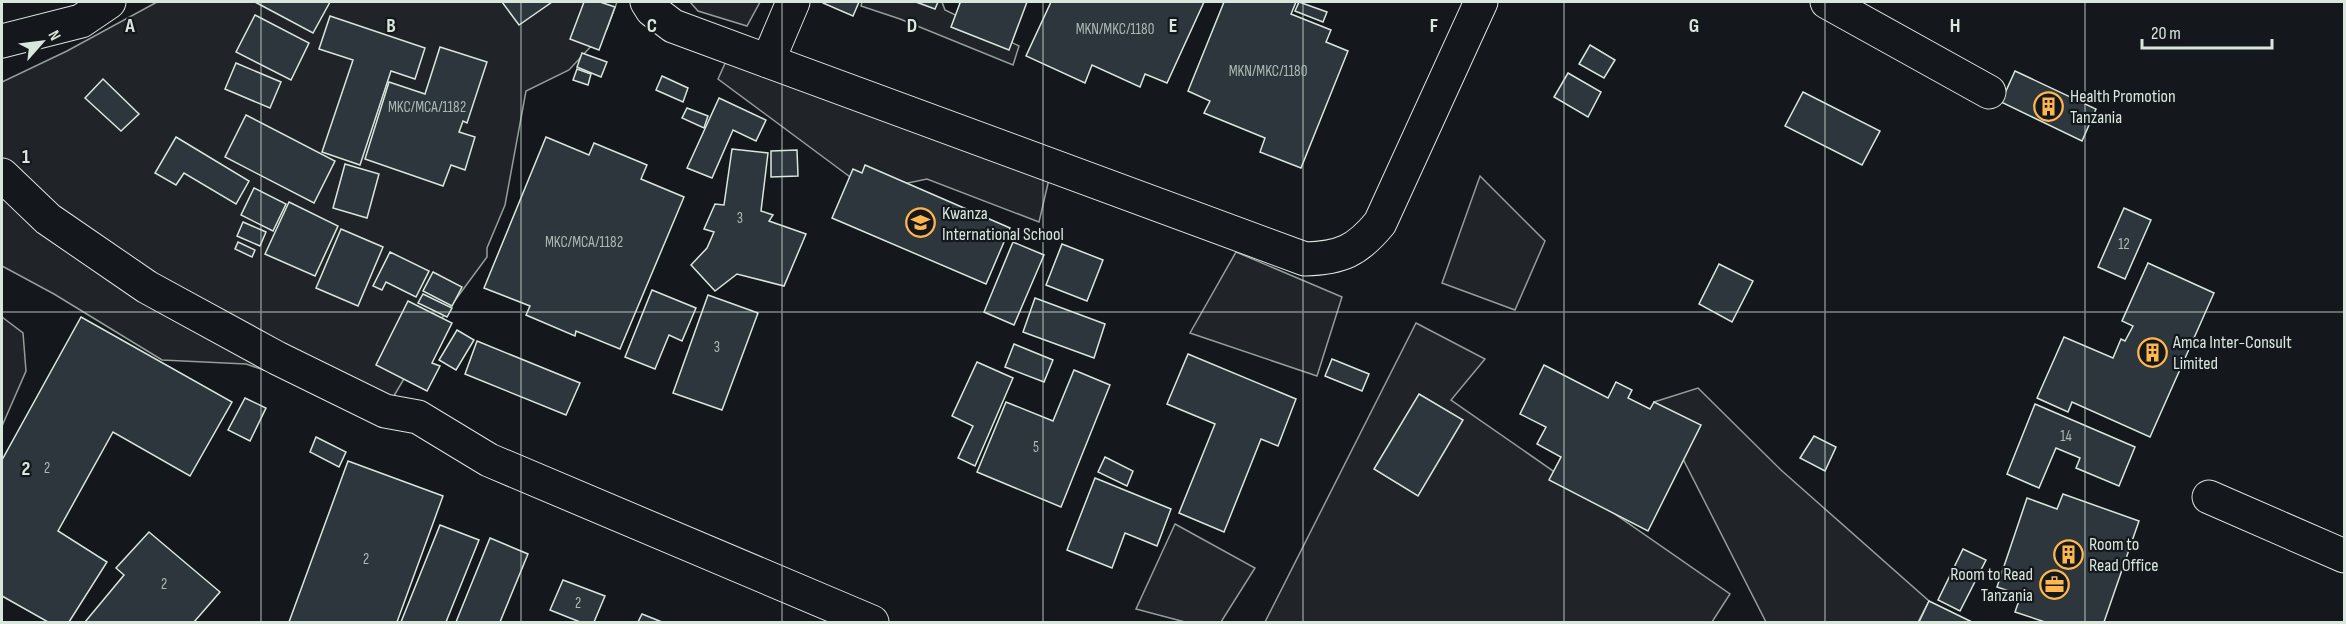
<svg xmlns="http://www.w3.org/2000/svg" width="2346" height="624" font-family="'Sofia Sans Condensed',sans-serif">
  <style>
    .green { fill: #202428; stroke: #939e99; stroke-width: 1.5 }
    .building { fill: #2c363c; stroke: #d8e6dc; stroke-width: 1.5 }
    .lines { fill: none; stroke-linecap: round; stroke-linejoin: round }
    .minor-casing { stroke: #d8e6dc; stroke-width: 35 }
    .minor { stroke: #14181c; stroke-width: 33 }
    .grid { fill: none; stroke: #d8e6dc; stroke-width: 1.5; stroke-opacity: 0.55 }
    .labels { text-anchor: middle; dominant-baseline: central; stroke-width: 4.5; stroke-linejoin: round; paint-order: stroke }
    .number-label { font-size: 15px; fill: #adbab4 }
    .poi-label { font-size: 18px; fill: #d8e6dc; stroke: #14181c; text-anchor: start }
    .grid-label { font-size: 20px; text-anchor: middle; font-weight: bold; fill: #d8e6dc; stroke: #14181c; stroke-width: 4.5; stroke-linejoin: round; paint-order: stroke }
  </style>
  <rect width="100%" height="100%" fill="#14181c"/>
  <g class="green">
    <polygon points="157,2 617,2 607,29 569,70 526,91 505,205 487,248 487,257 431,333 385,411 246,364 162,360 54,294 2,266 2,82 67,51"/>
    <polygon points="690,2 760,2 747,26 698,11"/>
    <polygon points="862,2 942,2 945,10 1019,46 1013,65 900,19 861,6"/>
    <polygon points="727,59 1050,175 1039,222 927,179 869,191 718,79"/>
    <polygon points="1480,176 1545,241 1515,310 1442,283"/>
    <polygon points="1236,252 1342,297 1317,376 1190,333"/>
    <polygon points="2,317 23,333 26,371 2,426"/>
    <polygon points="1416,323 1485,359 1451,400 1730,594 1712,622 1265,622"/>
    <polygon points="1698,388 1781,470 1929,601 1918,622 1766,622 1654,402"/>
    <polygon points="1175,524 1255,568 1221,622 1185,622 1136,609"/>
  </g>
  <g class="building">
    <polygon points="255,2 330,2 313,33"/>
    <polygon points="502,2 552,2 519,25"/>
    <polygon points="584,2 600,2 615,7 599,50 570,39"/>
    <polygon points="823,2 859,2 853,16 823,3"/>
    <polygon points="916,2 938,2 935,9"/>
    <polygon points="958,2 1027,2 1009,50 951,27 960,3"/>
    <polygon points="1051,2 1204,2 1167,83 1145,74 1140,87 1092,65 1085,83 1026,56"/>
    <polygon points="1224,2 1296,2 1291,14 1331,30 1326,42 1348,51 1301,168 1260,152 1265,138 1204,113 1210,101 1188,91"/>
    <polygon points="1299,2 1327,12 1323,22 1295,11"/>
    <polygon points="255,15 309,43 291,80 236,52"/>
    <polygon points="330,16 425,48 415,79 391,71 360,165 322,152 353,60 319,49"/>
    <polygon points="1590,45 1615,60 1604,78 1579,64"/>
    <polygon points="440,47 487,62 467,123 463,121 459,132 475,137 465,170 451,165 443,186 365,159 389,82 425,94"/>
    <polygon points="582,53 607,62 601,77 577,67"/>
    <polygon points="236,63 281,82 270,108 225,89"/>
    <polygon points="577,69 591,74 588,85 573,80"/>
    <polygon points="2015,71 2096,109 2082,141 2001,102"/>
    <polygon points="1568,73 1601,92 1588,117 1554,97"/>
    <polygon points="662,76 688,88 683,102 656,90"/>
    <polygon points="103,79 139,114 121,131 85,98"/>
    <polygon points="1803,92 1880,131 1862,165 1785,126"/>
    <polygon points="719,98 766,120 756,141 733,130 712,178 687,168"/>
    <polygon points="687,108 708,116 704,128 682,118"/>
    <polygon points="246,115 335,161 314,203 225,157"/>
    <polygon points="176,137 249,181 236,204 184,173 176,185 155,173"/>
    <polygon points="546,137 589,155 594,143 647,165 641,179 684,197 620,349 576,331 575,336 526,315 530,306 484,288"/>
    <polygon points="732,149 768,153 761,211 773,215 769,221 806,234 784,286 737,274 715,291 691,265 707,248 714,232 704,229 715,204 724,205"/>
    <polygon points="797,150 798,176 771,177 771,151"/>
    <polygon points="345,164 379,174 367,218 333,208"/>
    <polygon points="865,165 1010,228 986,284 832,218 853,169 862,173"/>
    <polygon points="254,188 286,204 273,231 241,215"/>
    <polygon points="289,202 338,226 315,276 265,254"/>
    <polygon points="2124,208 2151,220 2125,279 2098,267"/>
    <polygon points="243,222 266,232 260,246 237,236"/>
    <polygon points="341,229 383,247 358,306 316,288"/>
    <polygon points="238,242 255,250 252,257 235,249"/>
    <polygon points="1013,242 1044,255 1014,325 984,312"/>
    <polygon points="1062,244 1103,260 1087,301 1046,285"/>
    <polygon points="390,252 429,271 416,297 386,282 382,290 373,286"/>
    <polygon points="2148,263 2214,293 2150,437 2072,402 2068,412 2037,398 2064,337 2113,358 2121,339 2125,341 2133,326 2122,321"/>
    <polygon points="1719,264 1753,281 1732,322 1699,304"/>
    <polygon points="433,272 462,287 452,306 423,291"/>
    <polygon points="652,290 696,308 682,341 669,335 655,369 625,357"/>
    <polygon points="423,294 452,308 447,317 418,303"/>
    <polygon points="708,295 758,313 722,410 673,393"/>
    <polygon points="1035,298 1105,324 1094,358 1023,332"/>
    <polygon points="408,301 452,323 432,363 440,366 427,391 376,365"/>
    <polygon points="81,317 232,402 190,476 113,432 58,531 107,562 69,622 48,622 2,596 2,460"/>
    <polygon points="457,330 474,340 456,370 439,360"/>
    <polygon points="477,341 580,383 566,415 465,374"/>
    <polygon points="1014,344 1053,360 1044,382 1005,367"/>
    <polygon points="1188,354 1296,399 1278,446 1261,439 1224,532 1179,513 1215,424 1167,404"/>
    <polygon points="1332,359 1369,374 1362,391 1325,376"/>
    <polygon points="977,362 1013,378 975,466 958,458 973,426 952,416"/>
    <polygon points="1544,365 1608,398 1616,382 1632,390 1628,398 1650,409 1654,402 1701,425 1648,531 1549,480 1561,457 1537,444 1546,427 1520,414"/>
    <polygon points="1074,370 1110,385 1061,507 977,472 1006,402 1053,421"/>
    <polygon points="1419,394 1463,420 1418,496 1374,469"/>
    <polygon points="245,398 266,408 250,441 228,430"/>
    <polygon points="2035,404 2135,447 2119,486 2076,468 2080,458 2056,448 2039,488 2007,474"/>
    <polygon points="1814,436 1836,447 1825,471 1800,458"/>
    <polygon points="316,437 346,452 339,467 310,452"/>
    <polygon points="1105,457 1133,471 1127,486 1098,472"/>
    <polygon points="348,461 443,496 397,622 289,622"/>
    <polygon points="1095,478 1171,509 1157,546 1125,533 1112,568 1067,550"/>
    <polygon points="2063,494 2139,521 2104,622 2045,622 2015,612 2021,595 1997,587 2027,498 2057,509"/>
    <polygon points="440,525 479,540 446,622 401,622"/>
    <polygon points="149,532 220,592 194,622 85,622 124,575 116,568"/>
    <polygon points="490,538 528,554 500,622 456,622"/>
    <polygon points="1963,549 1986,560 1960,611 1938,600"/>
    <polygon points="563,580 605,596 594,622 580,622 550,610"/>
    <polygon points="1929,601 1972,622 1919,622"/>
    <polygon points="642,614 662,622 638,622"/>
  </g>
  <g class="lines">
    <defs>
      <g id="minor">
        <path d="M647,2L652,10L673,26L1305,259C1341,258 1357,251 1380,223L1481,2"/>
        <polyline points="1827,2 1989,92"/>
        <polyline points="2,41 81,21 109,2"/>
        <polyline points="768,61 793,2"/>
        <polyline points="2,175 48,219 147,287 277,358 385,411 418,417 489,460 872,622"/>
        <polyline points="2209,497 2344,556"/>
      </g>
    </defs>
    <use href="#minor" class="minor-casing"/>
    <use href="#minor" class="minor"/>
  </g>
  <path class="grid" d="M261,2V622M521,2V622M782,2V622M1043,2V622M1303,2V622M1564,2V622M1825,2V622M2085,2V622M2,312H2344"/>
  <defs>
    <symbol id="building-ring" viewBox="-11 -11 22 22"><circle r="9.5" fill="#14181c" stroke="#ffb74d" stroke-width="1.5"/><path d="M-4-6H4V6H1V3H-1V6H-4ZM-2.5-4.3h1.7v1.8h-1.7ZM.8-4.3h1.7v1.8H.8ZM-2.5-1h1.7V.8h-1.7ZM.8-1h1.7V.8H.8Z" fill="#ffb74d"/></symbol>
    <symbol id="school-ring" viewBox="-11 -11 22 22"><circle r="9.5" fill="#14181c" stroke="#ffb74d" stroke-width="1.5"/><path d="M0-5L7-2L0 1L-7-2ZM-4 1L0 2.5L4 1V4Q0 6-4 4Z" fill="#ffb74d"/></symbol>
    <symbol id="office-ring" viewBox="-11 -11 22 22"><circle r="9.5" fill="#14181c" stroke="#ffb74d" stroke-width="1.5"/><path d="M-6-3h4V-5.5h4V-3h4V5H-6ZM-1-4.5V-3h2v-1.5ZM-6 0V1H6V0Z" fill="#ffb74d"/></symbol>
  </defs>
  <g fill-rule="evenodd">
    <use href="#building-ring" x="2032" y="90" width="33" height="33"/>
    <use href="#school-ring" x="904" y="206" width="33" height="33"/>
    <use href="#building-ring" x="2136" y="336" width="33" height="33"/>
    <use href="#building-ring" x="2052" y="538" width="33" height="33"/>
    <use href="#office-ring" x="2038" y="568" width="33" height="33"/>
  </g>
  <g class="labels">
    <g class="number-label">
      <text x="1115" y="29">MKN/MKC/1180</text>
      <text x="1268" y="71">MKN/MKC/1180</text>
      <text x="427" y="107">MKC/MCA/1182</text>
      <text x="740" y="218">3</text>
      <text x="584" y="242">MKC/MCA/1182</text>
      <text x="2124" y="244">12</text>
      <text x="717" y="347">3</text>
      <text x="2066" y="436">14</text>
      <text x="1036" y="447">5</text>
      <text x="47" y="468">2</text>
      <text x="366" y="559">2</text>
      <text x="164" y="584">2</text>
      <text x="578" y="603">2</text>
    </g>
    <g class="poi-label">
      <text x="2070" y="96">Health Promotion<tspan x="2070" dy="21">Tanzania</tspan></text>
      <text x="942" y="213">Kwanza<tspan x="942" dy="21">International School</tspan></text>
      <text x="2173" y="342">Amca Inter-Consult<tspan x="2173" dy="21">Limited</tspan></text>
      <text x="2089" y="544">Room to<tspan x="2089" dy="21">Read Office</tspan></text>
      <text x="2033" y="574" text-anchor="end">Room to Read<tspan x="2033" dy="21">Tanzania</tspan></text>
    </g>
  </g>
  <g class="grid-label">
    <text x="130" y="32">A</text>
    <text x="391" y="32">B</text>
    <text x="652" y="32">C</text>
    <text x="912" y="32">D</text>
    <text x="1173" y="32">E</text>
    <text x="1434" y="32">F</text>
    <text x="1694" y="32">G</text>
    <text x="1955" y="32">H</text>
    <text x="26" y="163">1</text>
    <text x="26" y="475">2</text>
  </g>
  <rect width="2346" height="624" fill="none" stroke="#d8e6dc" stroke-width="6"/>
  <g transform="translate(42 42) rotate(62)" stroke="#14181c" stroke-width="4.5" paint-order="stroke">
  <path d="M0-4.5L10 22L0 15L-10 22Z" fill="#d8e6dc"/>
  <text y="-9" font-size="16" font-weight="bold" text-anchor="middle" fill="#d8e6dc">N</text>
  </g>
  <path d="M2142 39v9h130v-9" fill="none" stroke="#d8e6dc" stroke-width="3"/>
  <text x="2151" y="39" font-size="18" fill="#d8e6dc" stroke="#14181c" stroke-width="4.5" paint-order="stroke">20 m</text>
</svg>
